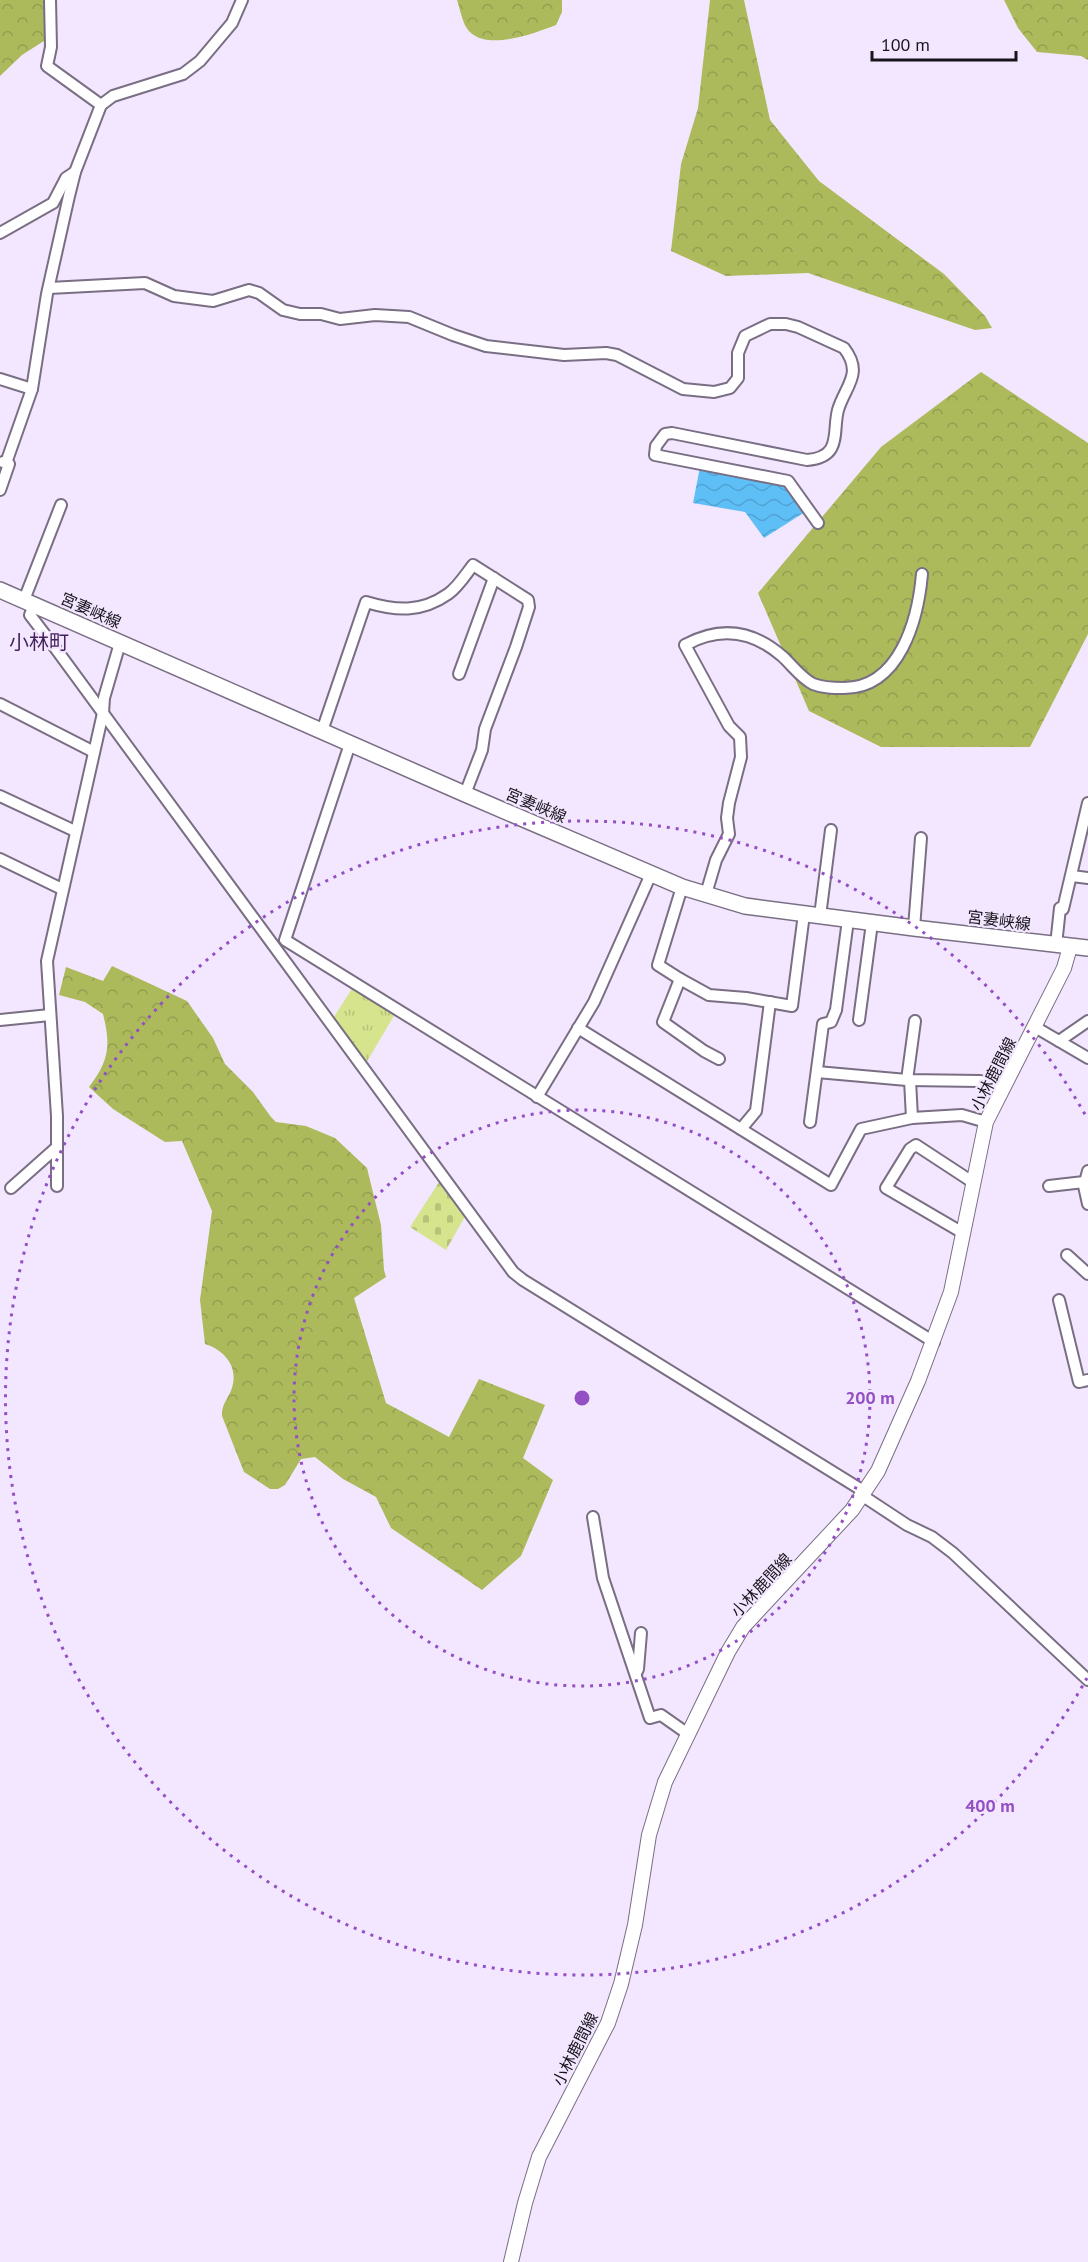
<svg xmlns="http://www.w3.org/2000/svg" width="1088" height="2262" font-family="'PT Sans','Noto Sans JP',sans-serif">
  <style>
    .grass { fill: url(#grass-tufts) }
    .forest { fill: url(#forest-crowns) }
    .cemetery { fill: url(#cemetery-stones) }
    .water { fill: url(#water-waves) }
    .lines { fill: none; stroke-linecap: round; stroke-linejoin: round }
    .street-casing { stroke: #796e83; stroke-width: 14 }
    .secondary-casing { stroke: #796e83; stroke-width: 16 }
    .primary-casing { stroke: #796e83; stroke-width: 18 }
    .street { stroke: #fff; stroke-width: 10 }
    .secondary { stroke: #fff; stroke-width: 14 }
    .primary { stroke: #fff; stroke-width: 15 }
    .ring { fill: none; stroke: #934fc3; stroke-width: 3; stroke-dasharray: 3 6 }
    .labels { text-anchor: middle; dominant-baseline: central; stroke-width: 4.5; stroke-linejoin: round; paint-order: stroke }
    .street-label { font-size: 16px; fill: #18141c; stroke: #f3e7ff }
    .quarter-label { font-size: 20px; fill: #44235b; stroke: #f3e7ff }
    .centre { fill: #934fc3; stroke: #f3e7ff; stroke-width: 3 }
    .ring-label { font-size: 18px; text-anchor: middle; font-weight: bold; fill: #934fc3; stroke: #f3e7ff; stroke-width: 4.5; stroke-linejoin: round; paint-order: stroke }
  </style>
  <defs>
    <pattern id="grass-tufts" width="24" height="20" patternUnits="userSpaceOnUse" patternTransform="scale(1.5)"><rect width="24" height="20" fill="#d5e48d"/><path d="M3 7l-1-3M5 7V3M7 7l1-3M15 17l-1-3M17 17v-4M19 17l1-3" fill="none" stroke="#b6c379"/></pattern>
    <pattern id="forest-crowns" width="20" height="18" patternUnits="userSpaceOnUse" patternTransform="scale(1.5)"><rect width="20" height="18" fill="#acba5b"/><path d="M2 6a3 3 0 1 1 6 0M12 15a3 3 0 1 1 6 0" fill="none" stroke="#939f4f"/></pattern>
    <pattern id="cemetery-stones" width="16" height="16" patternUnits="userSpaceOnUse" patternTransform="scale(1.5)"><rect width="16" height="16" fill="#d5e48d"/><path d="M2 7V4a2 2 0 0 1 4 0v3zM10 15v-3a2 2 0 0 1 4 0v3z" fill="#b6c379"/></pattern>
    <pattern id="water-waves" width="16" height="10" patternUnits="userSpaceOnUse" patternTransform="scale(1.5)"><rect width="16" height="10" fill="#5ebff7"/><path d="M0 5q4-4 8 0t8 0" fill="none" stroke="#51a3d3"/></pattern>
  </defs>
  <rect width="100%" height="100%" fill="#f3e7ff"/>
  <polygon class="grass" points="353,987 395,1014 365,1065 332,1020"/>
  <g class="forest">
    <polygon points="0,0 51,0 47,39 22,55 0,76"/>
    <path d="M457,0H562V12L556,25C535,33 482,54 466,27C462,20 460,9 457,0Z"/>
    <polygon points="710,0 744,0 770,120 819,181 944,274 985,316 992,328 975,330 808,273 726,276 671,251 681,164 698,108"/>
    <polygon points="1004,0 1088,0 1088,60 1081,56 1037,52 1018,28"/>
    <polygon points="981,372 1088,443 1088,634 1030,747 881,747 809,711 758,593 881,447"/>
    <path d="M112,966L187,1001L213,1038L225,1064L253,1092L271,1117L276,1122L306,1126L335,1138L367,1168L381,1225L384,1270L386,1277L354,1298L386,1403L449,1437L479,1379L545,1405L523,1458L553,1480L521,1556L482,1590L391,1528L376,1497L343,1479L315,1457L301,1459L285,1485L278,1489H270L244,1472L222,1416C221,1403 231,1396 233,1384C237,1364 222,1349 205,1344L200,1300L212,1211L182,1141L165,1142L113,1109L89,1087C109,1061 111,1046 103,1014L85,1002L59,995L66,967L103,981Z"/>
  </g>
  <polygon class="cemetery" points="441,1179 467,1213 446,1250 410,1227"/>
  <polygon class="water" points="700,467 785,482 805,512 764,538 745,512 693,503"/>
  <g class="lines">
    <defs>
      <g id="street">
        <polyline points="50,0 51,47 47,66 101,105"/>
        <polyline points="0,233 53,203 66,178 75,172"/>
        <path d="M49,288L145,283L174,296L213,301L249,290L259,293L283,310L300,314H321L340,319L375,315L409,317L453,335L486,346L564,355L606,353L617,355L683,389L714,392L730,388L738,378V353L745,336L770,324H786L798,327L844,348C864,374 845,386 838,410C832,432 843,457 807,460L672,433L665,434L656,446L655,455L788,481L818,523"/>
        <polyline points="0,379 32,389"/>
        <polyline points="6,463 32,389 47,294 69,196 75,172 101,105 113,96 183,74 200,61 232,23 242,0"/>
        <polyline points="0,490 9,464 3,462"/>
        <polyline points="24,600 61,505"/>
        <polyline points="34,605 30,615 56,649 513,1272 523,1280 865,1492"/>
        <polyline points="459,674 494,578"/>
        <polyline points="0,704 94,752"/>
        <path d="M322,731L366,602C396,611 421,613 448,594C458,587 466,574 473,565L528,600L529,607L516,647L485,729L482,750L465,794"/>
        <polyline points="350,744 285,940 934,1342"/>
        <polyline points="0,796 75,831"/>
        <polyline points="0,859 62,889"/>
        <polyline points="1072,876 1088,878"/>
        <path d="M706,894L716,860L729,834L727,818L729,803L741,757L740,737L729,726L685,645C720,626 752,630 782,656C792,665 801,678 813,684C823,688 833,688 844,688C900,688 918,619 922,574"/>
        <polyline points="820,916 831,830"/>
        <polyline points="914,928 921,838"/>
        <polyline points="1056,945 1060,908 1063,909 1088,803"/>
        <polyline points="680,979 658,965 682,887"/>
        <polyline points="0,1020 50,1015"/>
        <polyline points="859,1020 872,923"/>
        <polyline points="1035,1027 1088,1058"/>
        <polyline points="578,1028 831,1185 861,1129 912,1118"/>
        <polyline points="1059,1041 1088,1021"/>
        <polyline points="719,1059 704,1051 663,1022 680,979 709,995 746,998 792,1006 804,914"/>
        <polyline points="817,1072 907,1080 980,1081 1005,1086"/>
        <polyline points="907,1080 915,1021"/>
        <polyline points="910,1080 912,1118 962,1115 986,1122"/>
        <polyline points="537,1097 594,1002 651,874"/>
        <polyline points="810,1122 823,1024 831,1022 836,1010 848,920"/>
        <polyline points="741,1129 756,1111 770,1002"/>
        <polyline points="1088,1171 1084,1186 1088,1204"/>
        <polyline points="57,1186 57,1116 47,961 103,713 104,698 120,643"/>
        <polyline points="1049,1186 1084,1182"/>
        <polyline points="11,1188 56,1148"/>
        <polyline points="963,1233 886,1188 910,1149 916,1145 974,1183"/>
        <polyline points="1067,1255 1088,1274"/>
        <polyline points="1059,1300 1079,1382 1088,1380"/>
        <polyline points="863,1496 907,1525 932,1537 953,1553 1088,1680"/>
        <polyline points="593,1517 603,1578 650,1718 661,1715 688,1734"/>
        <polyline points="636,1673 638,1669 641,1633"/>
      </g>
      <polyline id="secondary" points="511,2262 525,2203 539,2157 608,2023 621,1984 635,1925 649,1835 665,1782 728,1652 743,1627 852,1510 878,1471 918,1381 951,1292 986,1122 1064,968 1070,947"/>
      <polyline id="primary" points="0,590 465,794 682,887 745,906 914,928 1088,948"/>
    </defs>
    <use href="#street" class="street-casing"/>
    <use href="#secondary" class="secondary-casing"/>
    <use href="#primary" class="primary-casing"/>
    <use href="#street" class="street"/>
    <use href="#secondary" class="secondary"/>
    <use href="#primary" class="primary"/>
  </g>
  <g class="ring">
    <circle cx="582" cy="1398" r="288"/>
    <path d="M1087 1678A577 577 0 1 1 1087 1118"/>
  </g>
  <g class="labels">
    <g class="street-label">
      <text transform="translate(91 610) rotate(24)">宮妻峡線</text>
      <text transform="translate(536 805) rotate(23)">宮妻峡線</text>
      <text transform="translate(999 920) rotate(7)">宮妻峡線</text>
      <text transform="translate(993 1074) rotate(-63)">小林鹿間線</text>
      <text transform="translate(761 1585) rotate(-47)">小林鹿間線</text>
      <text transform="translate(575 2049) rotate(-63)">小林鹿間線</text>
    </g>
    <g class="quarter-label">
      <text x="39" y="642">小林町</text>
    </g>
  </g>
  <circle cx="582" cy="1398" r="9" class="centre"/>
  <g class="ring-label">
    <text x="870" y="1404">200 m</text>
    <text x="990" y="1812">400 m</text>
  </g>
  <path d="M872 51v9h144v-9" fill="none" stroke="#18141c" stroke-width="3"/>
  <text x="881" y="51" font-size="18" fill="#18141c" stroke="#f3e7ff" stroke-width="4.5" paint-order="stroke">100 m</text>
</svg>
